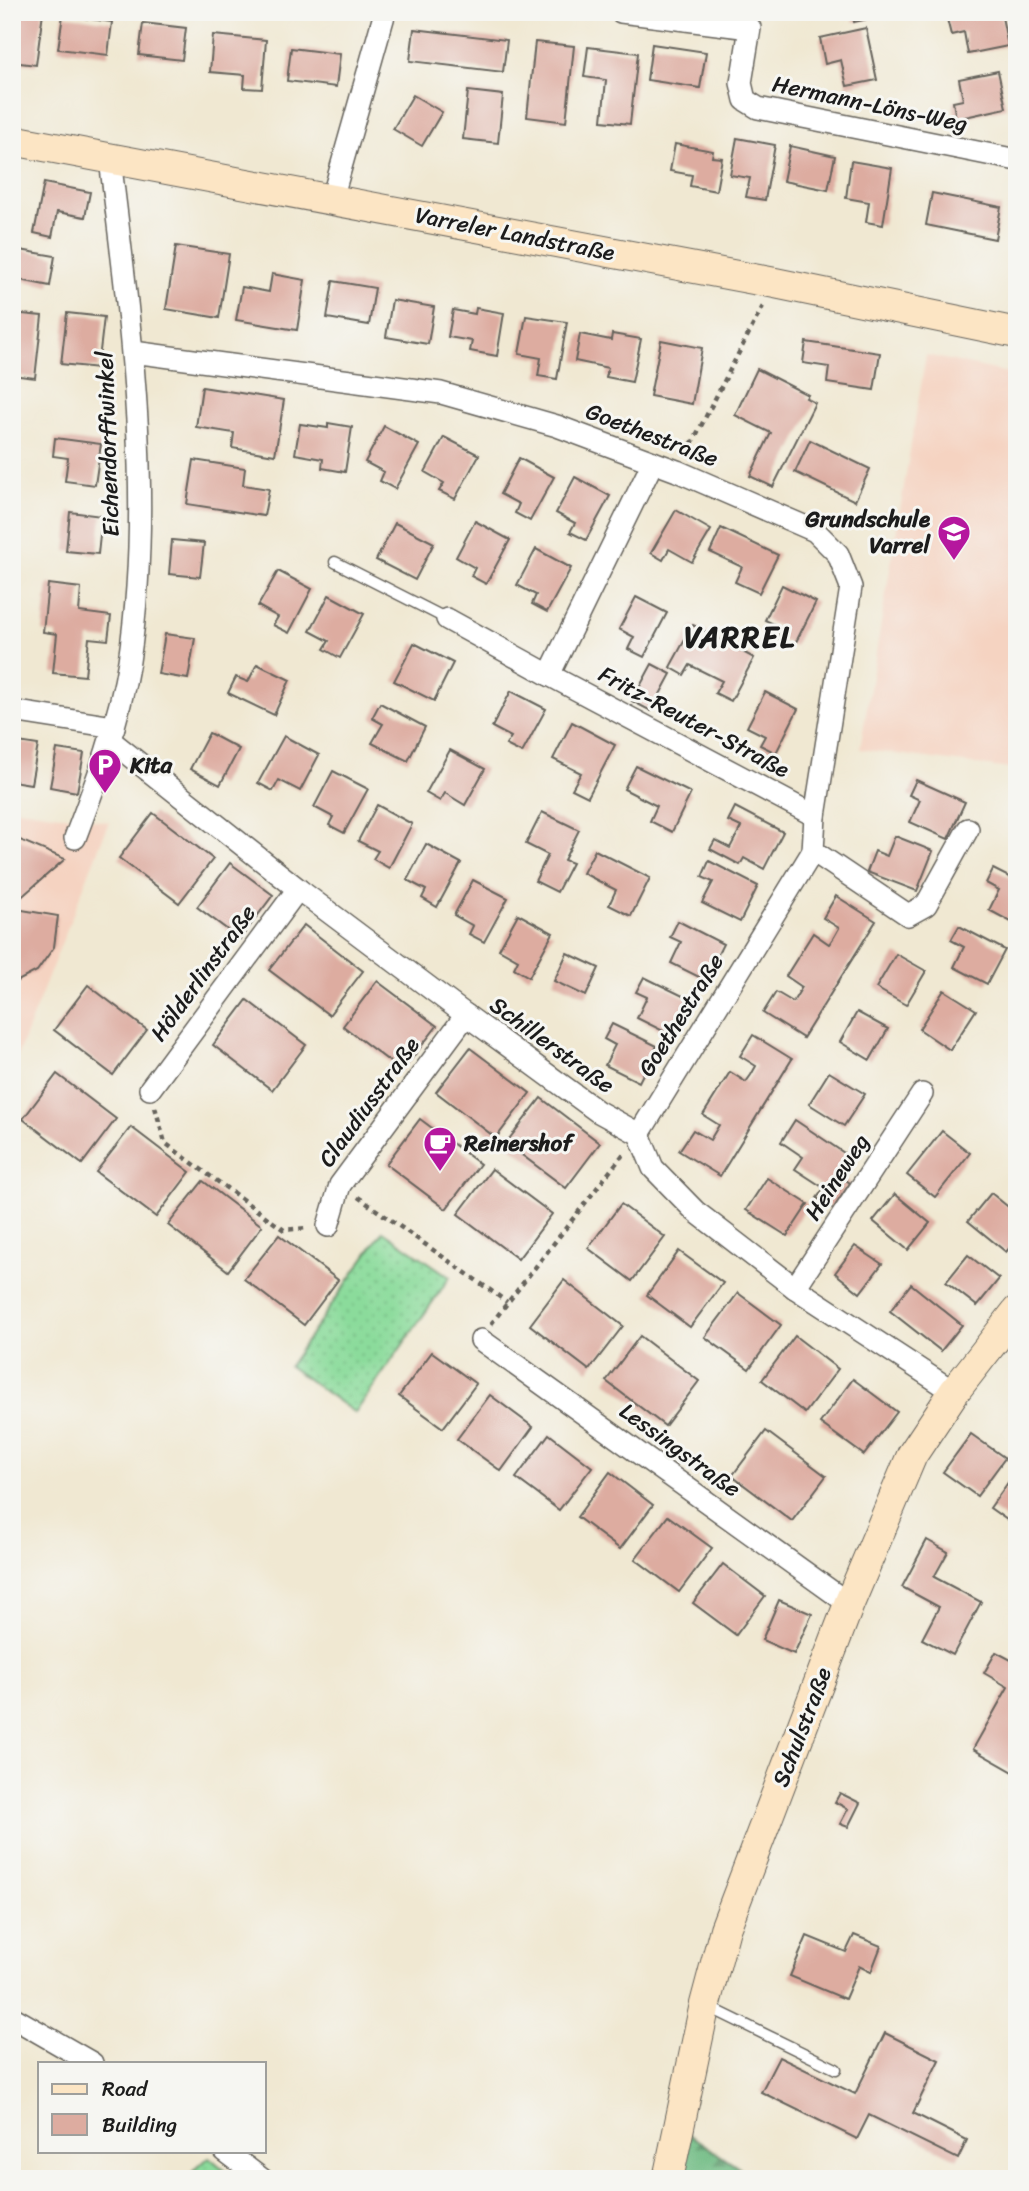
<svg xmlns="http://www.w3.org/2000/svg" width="1029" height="2191" font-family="Sriracha,sans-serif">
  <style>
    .built { fill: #f5d3c1 }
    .grass { fill: url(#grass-dots); stroke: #547c5c; stroke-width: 2 }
    .forest { fill: url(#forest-firs); stroke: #466c50; stroke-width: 2 }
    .building { fill: #ddaca0 }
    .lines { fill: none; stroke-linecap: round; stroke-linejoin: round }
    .lane-casing { stroke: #66635c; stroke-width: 13 }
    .street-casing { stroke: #66635c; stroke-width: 24 }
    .secondary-casing { stroke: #66635c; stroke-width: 32 }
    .path { stroke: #66635c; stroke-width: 4.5; stroke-dasharray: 5 5; stroke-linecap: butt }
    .lane { stroke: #fff; stroke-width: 10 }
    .street { stroke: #fff; stroke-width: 21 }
    .secondary { stroke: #fce5c4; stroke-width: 30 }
    .labels { text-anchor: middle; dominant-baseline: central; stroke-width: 6; stroke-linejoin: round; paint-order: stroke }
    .street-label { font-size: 23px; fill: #1c1c1c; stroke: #f6f6f2 }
    .poi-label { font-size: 23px; font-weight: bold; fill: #1c1c1c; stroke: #f6f6f2; text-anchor: start }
    .district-label { font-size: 30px; font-weight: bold; letter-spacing: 2px; fill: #1c1c1c; stroke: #f6f6f2 }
  </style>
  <defs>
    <pattern id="grass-dots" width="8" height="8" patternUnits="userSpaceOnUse" patternTransform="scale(1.75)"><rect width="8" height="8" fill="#8bdb9b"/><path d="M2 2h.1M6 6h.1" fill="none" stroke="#77bb85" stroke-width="1.8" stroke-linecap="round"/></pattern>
    <pattern id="forest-firs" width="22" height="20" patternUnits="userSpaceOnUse" patternTransform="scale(1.75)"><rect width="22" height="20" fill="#70bb83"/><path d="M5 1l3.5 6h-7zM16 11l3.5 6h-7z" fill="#5b976a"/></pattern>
  </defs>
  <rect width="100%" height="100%" fill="#f6f6f2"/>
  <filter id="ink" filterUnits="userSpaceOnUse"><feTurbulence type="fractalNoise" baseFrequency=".0143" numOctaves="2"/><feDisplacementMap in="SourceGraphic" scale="14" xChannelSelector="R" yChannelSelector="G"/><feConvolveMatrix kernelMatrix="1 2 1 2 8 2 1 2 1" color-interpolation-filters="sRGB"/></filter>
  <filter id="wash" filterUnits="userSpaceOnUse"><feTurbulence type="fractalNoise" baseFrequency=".00686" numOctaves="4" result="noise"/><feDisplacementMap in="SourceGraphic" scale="28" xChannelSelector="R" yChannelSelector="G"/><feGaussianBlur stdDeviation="1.57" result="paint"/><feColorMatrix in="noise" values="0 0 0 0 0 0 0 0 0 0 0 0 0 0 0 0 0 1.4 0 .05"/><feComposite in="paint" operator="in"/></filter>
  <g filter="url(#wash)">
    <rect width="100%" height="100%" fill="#f0e8d2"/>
    <g class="built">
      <polygon points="926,355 1017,375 1017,770 860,749"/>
      <polygon points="12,808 109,822 12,1069"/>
    </g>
    <g class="grass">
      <polygon points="383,1231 450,1277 355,1413 289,1366"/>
      <polygon points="209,2157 235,2179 185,2179"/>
    </g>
    <polygon class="forest" points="686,2132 755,2179 679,2179"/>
    <g id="blocks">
      <g class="building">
        <polygon points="12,12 43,12 36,65 12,62"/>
        <polygon points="852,12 876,12 877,17 854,22"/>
        <polygon points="979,12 1001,12 1008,46 968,54 964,32 951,35 947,19"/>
        <polygon points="63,15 112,22 108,55 58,49"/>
        <polygon points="143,23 186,28 182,60 139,55"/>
        <polygon points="866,28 877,80 847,86 841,60 825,64 820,38"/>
        <polygon points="414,29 507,40 503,72 410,61"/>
        <polygon points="213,35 266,40 262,89 244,88 245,75 210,72"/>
        <polygon points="535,42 574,46 566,122 527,117"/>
        <polygon points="652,44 706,52 700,88 647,80"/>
        <polygon points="588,47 638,53 630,124 602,121 606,80 584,77"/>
        <polygon points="291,48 340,54 336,87 287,81"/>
        <polygon points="998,71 1006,108 956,119 953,102 963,100 959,79"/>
        <polygon points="468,91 503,95 498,143 463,139"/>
        <polygon points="413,95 442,112 422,146 393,129"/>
        <polygon points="737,138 775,145 765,200 746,197 750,178 730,175"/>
        <polygon points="675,144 713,151 712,157 722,158 716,191 690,186 692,175 670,171"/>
        <polygon points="790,146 835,156 828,190 783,181"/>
        <polygon points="851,161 892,168 883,225 866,222 869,202 846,198"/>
        <polygon points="44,183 90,192 85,217 57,212 52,237 34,233"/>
        <polygon points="932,193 1001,207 995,239 926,225"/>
        <polygon points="176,246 229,254 219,318 166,309"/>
        <polygon points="20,250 55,256 50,286 15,279"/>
        <polygon points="272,274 305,280 297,330 236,320 242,287 269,292"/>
        <polygon points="333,281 375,288 369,325 327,318"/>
        <polygon points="392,300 434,307 428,344 386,337"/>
        <polygon points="476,308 504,313 497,356 470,351 472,341 448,337 453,310 475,314"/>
        <polygon points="12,313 42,316 35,378 12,375"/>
        <polygon points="67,313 104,317 98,368 61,364"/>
        <polygon points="526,316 567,322 557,379 538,376 541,358 519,354"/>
        <polygon points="580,334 611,340 612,334 641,339 632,382 606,377 608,368 575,361"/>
        <polygon points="661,340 702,348 692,404 650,396"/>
        <polygon points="806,342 880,353 874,390 827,383 829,367 803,363"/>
        <polygon points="757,369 808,395 806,398 815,403 773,487 750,476 771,433 735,415"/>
        <polygon points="202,387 284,400 275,455 232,448 234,433 196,427"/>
        <polygon points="328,423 352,427 345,472 322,468 323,459 295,454 300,424 328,428"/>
        <polygon points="384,426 419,445 395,489 380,481 384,472 365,462"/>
        <polygon points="444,437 479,455 455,499 439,491 444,483 425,472"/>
        <polygon points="55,438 101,444 95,485 65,481 68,458 53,456"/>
        <polygon points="810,440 870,469 855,501 795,472"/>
        <polygon points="519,458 554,477 530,521 515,513 519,504 500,494"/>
        <polygon points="194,460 245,468 243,485 269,489 264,516 187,504"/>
        <polygon points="575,477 610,496 586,540 570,532 575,523 556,513"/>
        <polygon points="676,510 711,530 692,562 669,549 663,560 651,553"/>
        <polygon points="70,512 102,516 98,554 66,551"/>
        <polygon points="475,521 510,540 486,584 471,576 475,568 456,557"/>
        <polygon points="395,523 434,543 415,580 376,560"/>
        <polygon points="721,528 778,555 759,593 735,582 742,567 710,552"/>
        <polygon points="172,540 204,543 200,577 169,574"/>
        <polygon points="536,549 571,568 547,612 532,604 536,595 517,585"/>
        <polygon points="278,571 312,589 289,633 273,625 278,617 258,606"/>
        <polygon points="48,584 81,588 79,612 111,616 108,640 89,638 85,676 53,673 57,634 43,632"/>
        <polygon points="782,585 816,602 794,646 778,638 782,628 765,620"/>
        <polygon points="329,595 364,614 340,658 324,649 329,641 310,631"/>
        <polygon points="636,597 667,613 644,657 628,649 634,637 619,629"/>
        <polygon points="693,625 754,658 731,701 715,693 722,681 690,665 684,675 670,667"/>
        <polygon points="165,634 195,638 188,679 158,674"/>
        <polygon points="414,643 453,663 434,701 394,681"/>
        <polygon points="257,664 290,680 274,715 228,693 236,677 248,682"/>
        <polygon points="652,664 671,674 651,711 632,701"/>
        <polygon points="511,691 546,709 522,753 506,745 511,737 492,727"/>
        <polygon points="765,692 798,709 776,753 760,745 765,736 747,727"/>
        <polygon points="380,703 425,727 408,761 372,743 383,724 372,718"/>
        <polygon points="572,722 615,745 588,797 572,789 581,773 553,759"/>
        <polygon points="209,733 239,749 220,785 190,769"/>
        <polygon points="284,736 319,755 300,791 279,780 273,791 258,783"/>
        <polygon points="12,741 38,745 31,784 12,781"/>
        <polygon points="57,749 84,753 77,792 50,787"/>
        <polygon points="450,750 485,769 465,805 445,793 440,801 426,793"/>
        <polygon points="636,766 691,793 672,832 650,821 657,806 624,789"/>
        <polygon points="333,771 368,789 344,833 329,825 333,817 314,807"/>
        <polygon points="916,780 965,802 948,839 910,822 920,800 909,795"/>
        <polygon points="377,805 412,824 389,868 373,859 378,851 358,841"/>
        <polygon points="735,807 783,832 764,869 744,858 740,865 710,849 715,840 730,848 741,827 728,821"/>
        <polygon points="542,812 579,830 564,860 572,863 557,892 535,881 548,855 526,844"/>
        <polygon points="153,813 213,859 179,903 119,858"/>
        <polygon points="12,831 16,831 15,838 65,859 18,900 16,909 58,916 54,947 37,971 12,984"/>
        <polygon points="895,836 933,851 917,891 867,872 875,851 887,856"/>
        <polygon points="426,844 461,863 437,907 422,898 426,890 407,880"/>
        <polygon points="595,850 650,878 631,916 609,905 616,890 583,873"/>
        <polygon points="709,861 758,886 740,922 702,903 713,882 702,877"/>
        <polygon points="230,863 273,895 240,939 197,907"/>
        <polygon points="993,869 1017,881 1017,925 989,910 999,890 986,883"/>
        <polygon points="473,880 508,898 484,942 469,934 473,926 454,915"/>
        <polygon points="836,896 876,921 803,1038 763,1013 776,992 793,1002 802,987 786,976 813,933 829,944 834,937 839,928 823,918"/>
        <polygon points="518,914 553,933 529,977 514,968 518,960 499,949"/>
        <polygon points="678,921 723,944 705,980 671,963 681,942 670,937"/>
        <polygon points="304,925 363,971 329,1015 269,970"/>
        <polygon points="959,926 1005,950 987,984 954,967 964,947 951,940"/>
        <polygon points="567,953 599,968 586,996 554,981"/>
        <polygon points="896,954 926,971 906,1005 876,988"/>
        <polygon points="644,977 689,999 671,1035 637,1018 647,997 636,992"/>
        <polygon points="377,981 437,1026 402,1071 343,1026"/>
        <polygon points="88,985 147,1030 113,1075 54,1030"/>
        <polygon points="944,990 976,1010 950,1050 919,1029"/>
        <polygon points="247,1000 306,1045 272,1090 213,1045"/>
        <polygon points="857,1012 888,1029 870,1060 840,1042"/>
        <polygon points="612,1024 657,1046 639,1082 605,1065 615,1045 604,1039"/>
        <polygon points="753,1035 792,1059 720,1176 679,1151 693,1130 710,1140 719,1125 703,1115 730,1072 746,1082 751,1075 756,1066 740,1056"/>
        <polygon points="470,1048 530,1093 496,1138 436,1092"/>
        <polygon points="829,1072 865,1094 844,1126 809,1104"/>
        <polygon points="57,1074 116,1119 82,1164 23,1119"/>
        <polygon points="541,1098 600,1143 566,1188 506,1143"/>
        <polygon points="420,1119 480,1164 446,1209 386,1164"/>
        <polygon points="795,1120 850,1157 838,1174 850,1183 833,1209 817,1198 824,1188 795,1169 803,1157 781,1142"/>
        <polygon points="131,1127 190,1172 156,1217 96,1172"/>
        <polygon points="942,1131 970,1153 935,1197 907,1175"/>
        <polygon points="492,1169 552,1214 518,1259 458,1214"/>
        <polygon points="767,1178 808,1204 787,1236 746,1210"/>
        <polygon points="203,1181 262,1226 228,1271 168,1225"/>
        <polygon points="991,1193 1017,1214 1017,1239 1006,1252 968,1221"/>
        <polygon points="895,1194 930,1223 908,1250 873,1221"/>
        <polygon points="621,1204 665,1237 632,1281 588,1248"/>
        <polygon points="279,1235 338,1280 304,1325 244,1279"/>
        <polygon points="855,1246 882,1264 860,1293 835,1273"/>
        <polygon points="679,1251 723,1283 690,1327 647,1295"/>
        <polygon points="968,1255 999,1279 977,1306 946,1282"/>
        <polygon points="564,1280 623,1326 589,1370 530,1325"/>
        <polygon points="911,1284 962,1325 941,1351 890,1311"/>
        <polygon points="738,1293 781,1325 749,1369 705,1337"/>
        <polygon points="640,1336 699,1381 665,1426 606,1381"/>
        <polygon points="795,1336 838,1369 805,1413 762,1380"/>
        <polygon points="432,1352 476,1384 443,1428 399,1396"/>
        <polygon points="853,1379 897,1412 864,1455 820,1423"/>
        <polygon points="490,1395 533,1427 501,1471 457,1439"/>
        <polygon points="766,1431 826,1476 792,1521 732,1476"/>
        <polygon points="549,1434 592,1467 559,1510 516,1478"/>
        <polygon points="971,1434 1005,1458 977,1496 943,1472"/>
        <polygon points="1017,1470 1017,1527 990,1508"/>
        <polygon points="610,1472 653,1505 620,1549 577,1517"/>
        <polygon points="668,1516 712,1548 679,1592 635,1559"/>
        <polygon points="927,1540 948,1552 934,1577 981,1602 953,1655 922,1639 939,1607 902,1587"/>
        <polygon points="723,1564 765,1596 736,1635 693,1603"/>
        <polygon points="779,1600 812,1614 794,1654 762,1640"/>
        <polygon points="996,1652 1017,1663 1017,1774 973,1749 1008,1687 984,1673"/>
        <polygon points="840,1793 860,1803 848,1827 840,1824 848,1809 835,1802"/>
        <polygon points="854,1935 881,1946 871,1972 859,1966 845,1999 790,1976 807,1936 846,1952"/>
        <polygon points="885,2033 939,2060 913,2113 967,2140 958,2159 869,2115 857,2139 761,2092 779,2057 855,2094"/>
      </g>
    </g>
  </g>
  <g filter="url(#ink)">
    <use href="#blocks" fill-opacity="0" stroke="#66635c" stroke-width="2"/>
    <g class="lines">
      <defs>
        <g id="lane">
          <polyline points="335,562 447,619"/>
          <polyline points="707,2006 836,2069"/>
        </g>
        <g id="street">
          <polyline points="621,12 750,28 741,83 745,100 758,108 1017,160"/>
          <polyline points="332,199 385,12"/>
          <polyline points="133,352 441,393 557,426 677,471 815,531 838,554 851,587 815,816 813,851"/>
          <polyline points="653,462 549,675 815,816"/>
          <polyline points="447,619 549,675"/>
          <polyline points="12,711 114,727"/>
          <polyline points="111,741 298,889 466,1015 597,1111 639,1134 653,1168 695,1211 795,1288 954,1392"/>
          <path d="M75,838C97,780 119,722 129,661C154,496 130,323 110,159"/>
          <polyline points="150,1089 298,889"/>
          <polyline points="639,1134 813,851 908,915 926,905 968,829"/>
          <polyline points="328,1226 340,1185 466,1015"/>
          <polyline points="795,1288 922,1094"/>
          <polyline points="481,1340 849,1604"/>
          <polyline points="12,2017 92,2063"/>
          <polyline points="225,2151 262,2179"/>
        </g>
        <g id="secondary">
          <polyline points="12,140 775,283 1017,333"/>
          <polyline points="668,2179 705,2004 725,1929 849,1604 912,1455 954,1392 1017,1311"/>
        </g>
      </defs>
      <use href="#lane" class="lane-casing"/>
      <use href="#street" class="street-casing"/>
      <use href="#secondary" class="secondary-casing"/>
      <g class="path">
        <polyline points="687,453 763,306"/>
        <polyline points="155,1107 165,1143 284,1230 307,1228"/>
        <polyline points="358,1197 507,1302"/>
        <polyline points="491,1324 625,1152"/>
      </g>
      <use href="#lane" class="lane"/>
      <use href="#street" class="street"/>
      <use href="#secondary" class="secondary"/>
    </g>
  </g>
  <defs>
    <symbol id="school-pin" viewBox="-11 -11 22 30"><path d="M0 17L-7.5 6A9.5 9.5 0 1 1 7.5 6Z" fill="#b5179e" stroke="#f6f6f2"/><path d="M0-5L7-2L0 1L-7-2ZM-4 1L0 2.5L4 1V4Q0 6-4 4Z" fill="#fff"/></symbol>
    <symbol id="parking-pin" viewBox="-11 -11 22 30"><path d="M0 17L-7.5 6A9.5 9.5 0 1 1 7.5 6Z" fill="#b5179e" stroke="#f6f6f2"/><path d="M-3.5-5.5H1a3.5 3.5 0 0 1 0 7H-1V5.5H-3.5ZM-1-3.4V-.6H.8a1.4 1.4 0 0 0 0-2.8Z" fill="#fff"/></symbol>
    <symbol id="cafe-pin" viewBox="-11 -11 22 30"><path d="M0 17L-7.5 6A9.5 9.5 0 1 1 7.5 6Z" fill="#b5179e" stroke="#f6f6f2"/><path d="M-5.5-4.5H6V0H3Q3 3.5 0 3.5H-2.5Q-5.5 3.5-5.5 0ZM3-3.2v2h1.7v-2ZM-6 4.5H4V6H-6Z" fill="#fff"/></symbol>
  </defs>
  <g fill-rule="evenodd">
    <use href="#school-pin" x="935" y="513" width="38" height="52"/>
    <use href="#parking-pin" x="86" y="746" width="38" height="52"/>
    <use href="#cafe-pin" x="421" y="1124" width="38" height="52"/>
  </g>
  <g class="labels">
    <g class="street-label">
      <text transform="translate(870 104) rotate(12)">Hermann-Löns-Weg</text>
      <text transform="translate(515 234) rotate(11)">Varreler Landstraße</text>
      <text transform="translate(652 435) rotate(21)">Goethestraße</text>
      <text transform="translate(108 444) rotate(-92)">Eichendorffwinkel</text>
      <text transform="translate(694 722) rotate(28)">Fritz-Reuter-Straße</text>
      <text transform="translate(203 973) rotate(-54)">Hölderlinstraße</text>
      <text transform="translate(681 1015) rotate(-58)">Goethestraße</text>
      <text transform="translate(552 1045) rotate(36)">Schillerstraße</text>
      <text transform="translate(369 1102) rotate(-54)">Claudiusstraße</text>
      <text transform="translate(837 1177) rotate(-57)">Heineweg</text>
      <text transform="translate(680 1450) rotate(36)">Lessingstraße</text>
      <text transform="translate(802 1727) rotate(-69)">Schulstraße</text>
    </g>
    <g class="poi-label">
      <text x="930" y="519" text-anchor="end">Grundschule<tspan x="930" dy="26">Varrel</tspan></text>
      <text x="130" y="765">Kita</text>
      <text x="464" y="1143">Reinershof</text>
    </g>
    <g class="district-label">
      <text x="740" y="637">VARREL</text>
    </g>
  </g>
  <rect width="1029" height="2191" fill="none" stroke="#f6f6f2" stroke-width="42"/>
  <rect x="38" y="2062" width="228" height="91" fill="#f6f6f2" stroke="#9f9f9c" stroke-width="2"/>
  <rect x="52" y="2084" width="35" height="10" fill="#fce5c4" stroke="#9f9f9c" stroke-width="2"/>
  <text x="102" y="2096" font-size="21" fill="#1c1c1c">Road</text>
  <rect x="52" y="2114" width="35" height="21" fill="#ddaca0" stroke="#9f9f9c" stroke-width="2"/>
  <text x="102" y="2132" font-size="21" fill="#1c1c1c">Building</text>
</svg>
